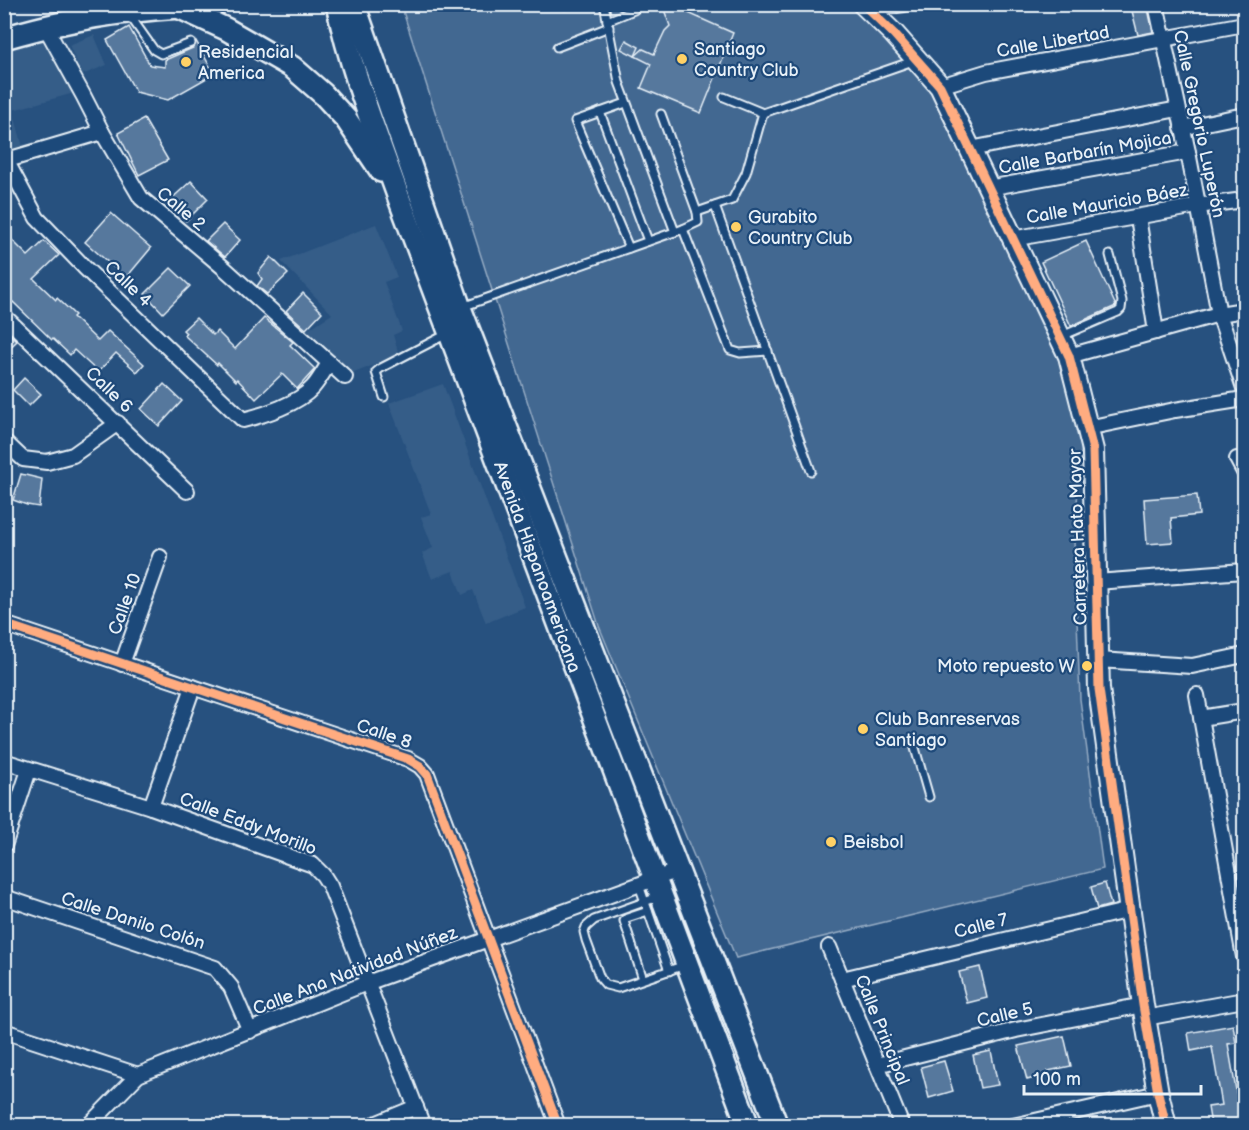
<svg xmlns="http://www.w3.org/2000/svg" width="1249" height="1130" font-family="'Balsamiq Sans',sans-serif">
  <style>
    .built { fill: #355d88 }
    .green { fill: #436891; stroke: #96acc4; stroke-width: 1.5 }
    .building { fill: #57789d; stroke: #e8f1f8; stroke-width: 1.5 }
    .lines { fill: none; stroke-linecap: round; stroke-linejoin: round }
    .lane-casing { stroke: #e8f1f8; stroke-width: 11 }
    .street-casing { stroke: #e8f1f8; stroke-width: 18 }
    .secondary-casing { stroke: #e8f1f8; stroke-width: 24 }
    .primary-casing { stroke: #e8f1f8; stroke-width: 26 }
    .lane { stroke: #1f4a7a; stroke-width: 7 }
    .street { stroke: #1f4a7a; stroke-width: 14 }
    .secondary { stroke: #1f4a7a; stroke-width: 20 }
    .primary { stroke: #1f4a7a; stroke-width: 21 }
    .cycleway-casing { stroke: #1f4a7a; stroke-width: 13 }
    .cycleway { stroke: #ffac80; stroke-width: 9 }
    .poi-dot { fill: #ffd166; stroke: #1f4a7a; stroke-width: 2 }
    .labels { text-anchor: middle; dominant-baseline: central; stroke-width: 4.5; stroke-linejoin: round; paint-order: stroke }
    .street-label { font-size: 18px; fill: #e8f1f8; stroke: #1f4a7a }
    .poi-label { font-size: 18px; fill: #e8f1f8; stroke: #1f4a7a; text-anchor: start }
  </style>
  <rect width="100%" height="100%" fill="#27517f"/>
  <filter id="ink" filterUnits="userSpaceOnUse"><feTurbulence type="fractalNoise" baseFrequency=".0167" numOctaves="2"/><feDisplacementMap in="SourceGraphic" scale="12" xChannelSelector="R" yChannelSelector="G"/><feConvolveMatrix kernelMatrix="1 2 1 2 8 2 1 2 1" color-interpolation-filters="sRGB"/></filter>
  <g filter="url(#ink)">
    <g class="built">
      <polygon points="94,35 107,65 82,75 69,45"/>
      <polygon points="40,36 74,93 13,110 23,147 5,152 4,48"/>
      <polygon points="376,224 397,277 384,282 402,331 393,335 399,355 349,375 304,332 332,314 281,261"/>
      <polygon points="443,384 525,607 486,623 473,590 462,595 453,571 432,579 422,553 433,548 421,517 431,514 389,403"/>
    </g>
    <polygon class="green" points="401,5 856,5 937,92 1063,362 1082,440 1074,540 1080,699 1103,869 736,958 599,626"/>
    <g class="building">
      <polygon points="662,4 684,4 688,13 733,33 701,113 641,88 651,64 635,56 643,49 654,54 665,31 670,26"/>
      <polygon points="1147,4 1153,32 1138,35 1131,7"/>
      <polygon points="129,27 150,65 165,67 165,60 193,48 196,41 214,74 168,100 136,92 107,40"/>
      <polygon points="626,40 639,47 635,56 621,49"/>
      <polygon points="144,119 168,160 139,175 118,133"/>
      <polygon points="191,181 208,199 186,221 168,202"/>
      <polygon points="111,213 151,248 126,278 85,242"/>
      <polygon points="223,224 240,240 225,257 206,241"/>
      <polygon points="12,240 28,256 44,241 59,255 34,279 56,300 57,298 75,315 73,317 98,341 108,331 144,364 137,372 116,353 98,372 74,350 70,355 53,339 52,340 13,302 10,304 4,298 4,249"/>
      <polygon points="1086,241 1116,306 1071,326 1041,262"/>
      <polygon points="271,257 288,274 267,294 257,286 262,279 258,273"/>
      <polygon points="171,268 190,286 163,313 145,294"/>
      <polygon points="303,293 322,312 306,329 286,311"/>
      <polygon points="196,318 213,335 217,331 235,349 264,318 293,342 290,345 315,369 297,389 282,374 256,399 237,379 236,381 218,363 217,365 184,335 186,333 183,330"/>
      <polygon points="4,329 17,341 4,353"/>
      <polygon points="24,378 41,394 29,406 13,390"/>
      <polygon points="164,384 182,401 159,426 141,409"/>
      <polygon points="21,474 42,479 39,507 27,505 13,500"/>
      <polygon points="1197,495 1199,515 1171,518 1173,542 1147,544 1144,499"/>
      <polygon points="1105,883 1111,905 1097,909 1091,887"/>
      <polygon points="980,967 987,998 967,1003 959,972"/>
      <polygon points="1233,1025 1236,1043 1228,1044 1238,1102 1245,1101 1245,1120 1211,1125 1208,1107 1222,1105 1212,1047 1191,1051 1188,1033"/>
      <polygon points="1064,1036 1071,1066 1048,1071 1049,1074 1027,1080 1018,1046"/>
      <polygon points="991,1051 998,1085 980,1088 973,1055"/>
      <polygon points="944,1061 953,1091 929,1098 921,1067"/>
    </g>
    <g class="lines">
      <defs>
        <g id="lane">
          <polyline points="604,4 619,82 675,232"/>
          <polyline points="565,5 567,4"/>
          <polyline points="130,16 154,50 161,54 191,43"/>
          <polyline points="607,21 634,10"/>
          <polyline points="557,47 609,27"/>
          <polyline points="724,97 763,113 913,61"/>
          <polyline points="626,103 575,121 629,248"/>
          <polyline points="600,112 648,241"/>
          <polyline points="715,206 811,471"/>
          <polyline points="697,212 732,200 746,173 763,113"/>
          <polyline points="683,229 730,350 740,353 768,351"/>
          <polyline points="462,307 683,229 698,222 697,212 661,114"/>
          <polyline points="1062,336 1118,312 1121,309 1122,301 1110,255"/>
          <polyline points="384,397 376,372 381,368 447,334"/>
          <polyline points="915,748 929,797"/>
          <polyline points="639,885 669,971"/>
          <polyline points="658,897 594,920 586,927 584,932 586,940 600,978 606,985 618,988 685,965"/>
          <polyline points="643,979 624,921 627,918 648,911"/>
        </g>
        <g id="street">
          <polyline points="1156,4 1188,152 1219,314 1244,388"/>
          <polyline points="867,9 904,4"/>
          <polyline points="45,26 83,95 102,132 141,198 224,268 345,377"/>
          <polyline points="940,86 986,72 1244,24"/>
          <polyline points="1182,128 1244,115"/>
          <polyline points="970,149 1178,109"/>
          <path d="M6,160L37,218L85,268L243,420C264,415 298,404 313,387C319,380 324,371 329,363"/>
          <polyline points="4,161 102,132"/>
          <polyline points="988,188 1188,152"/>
          <polyline points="1138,217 1156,332"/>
          <polyline points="1012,239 1197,206 1244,200"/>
          <polyline points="4,316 187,491"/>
          <polyline points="1069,356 1219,314 1244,310"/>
          <polyline points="1087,428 1175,410 1244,399"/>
          <polyline points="4,441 23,459 47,462 73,455 118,423"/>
          <polyline points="1237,459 1244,472"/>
          <polyline points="1096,582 1244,571"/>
          <polyline points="4,624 408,759 420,766 427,774 558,1126"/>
          <polyline points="1099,660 1192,666 1244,655"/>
          <polyline points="122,664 160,557"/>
          <polyline points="1197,695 1244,957"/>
          <polyline points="1201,718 1244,711"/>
          <polyline points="4,761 151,807 313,865 323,875 330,886 423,1126"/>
          <polyline points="151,807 193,687"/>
          <polyline points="4,846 29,770"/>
          <polyline points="4,897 215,968 231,987 250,1031"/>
          <polyline points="829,947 902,1126"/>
          <polyline points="842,979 1130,910"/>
          <polyline points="1145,1018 1244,1000"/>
          <polyline points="4,1031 138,1075"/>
          <polyline points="877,1065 1016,1030 1143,1005"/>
          <polyline points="88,1126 138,1075 367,983 679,870"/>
          <polyline points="370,1126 416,1107"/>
          <polyline points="1013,1126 1158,1093"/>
        </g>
        <polyline id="secondary" points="863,4 894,34 940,86 1069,356 1093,450 1099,689 1143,1005 1158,1093 1166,1126"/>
        <g id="primary">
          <path d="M337,4C351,72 377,136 400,201L748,1126"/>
          <polyline points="354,4 460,308 777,1126"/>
          <polyline points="178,7 226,29 292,67 323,94 346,119 381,171"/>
          <path d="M4,38C45,26 85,17 127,12C148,9 170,8 192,6"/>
        </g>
      </defs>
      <use href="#lane" class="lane-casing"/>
      <use href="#street" class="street-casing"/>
      <use href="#secondary" class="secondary-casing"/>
      <use href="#primary" class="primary-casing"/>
      <use href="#lane" class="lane"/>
      <use href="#street" class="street"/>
      <use href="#secondary" class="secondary"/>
      <use href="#primary" class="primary"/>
      <defs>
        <g id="cycleway">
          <polyline points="863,4 894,34 940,86 1069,356 1093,450 1099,689 1143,1005 1158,1093 1166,1126"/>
          <polyline points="4,624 408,759 420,766 427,774 558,1126"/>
        </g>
      </defs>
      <use href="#cycleway" class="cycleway-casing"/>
      <use href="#cycleway" class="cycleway"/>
    </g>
  </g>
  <g class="poi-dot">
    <circle cx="682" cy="59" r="6"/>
    <circle cx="186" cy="62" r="6"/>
    <circle cx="736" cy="227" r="6"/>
    <circle cx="1087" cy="666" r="6"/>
    <circle cx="863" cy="729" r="6"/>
    <circle cx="831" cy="842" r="6"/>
  </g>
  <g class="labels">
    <g class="street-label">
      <text transform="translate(1053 42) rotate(-10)">Calle Libertad</text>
      <text transform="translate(1199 124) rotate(78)">Calle Gregorio Luperón</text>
      <text transform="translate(1085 153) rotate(-10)">Calle Barbarín Mojica</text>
      <text transform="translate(1107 204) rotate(-10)">Calle Mauricio Báez</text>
      <text transform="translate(181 209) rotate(40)">Calle 2</text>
      <text transform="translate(128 284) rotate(44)">Calle 4</text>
      <text transform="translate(109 390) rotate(44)">Calle 6</text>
      <text transform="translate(1078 537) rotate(-92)">Carretera Hato Mayor</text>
      <text transform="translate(537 567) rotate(70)">Avenida Hispanoamericana</text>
      <text transform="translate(125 604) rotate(-70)">Calle 10</text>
      <text transform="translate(384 734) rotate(19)">Calle 8</text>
      <text transform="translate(248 824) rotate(21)">Calle Eddy Morillo</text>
      <text transform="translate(133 921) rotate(18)">Calle Danilo Colón</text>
      <text transform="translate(981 926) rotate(-14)">Calle 7</text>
      <text transform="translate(355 971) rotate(-21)">Calle Ana Natividad Núñez</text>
      <text transform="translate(1005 1015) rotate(-13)">Calle 5</text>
      <text transform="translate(882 1030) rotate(68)">Calle Principal</text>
    </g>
    <g class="poi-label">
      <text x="694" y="49">Santiago<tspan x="694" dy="21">Country Club</tspan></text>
      <text x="198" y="52">Residencial<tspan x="198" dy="21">America</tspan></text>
      <text x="748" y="217">Gurabito<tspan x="748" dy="21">Country Club</tspan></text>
      <text x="1075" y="666" text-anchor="end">Moto repuesto W</text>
      <text x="875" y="719">Club Banreservas<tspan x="875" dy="21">Santiago</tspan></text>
      <text x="843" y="842">Beisbol</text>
    </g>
  </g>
  <rect width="1249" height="1130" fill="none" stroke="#1f4a7a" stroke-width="24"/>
  <rect x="12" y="12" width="1225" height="1106" fill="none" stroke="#e8f1f8" stroke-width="2" filter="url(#ink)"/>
  <path d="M1024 1085v9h177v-9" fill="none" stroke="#e8f1f8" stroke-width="3"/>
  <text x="1033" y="1085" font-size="18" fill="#e8f1f8" stroke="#1f4a7a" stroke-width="4.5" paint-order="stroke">100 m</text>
</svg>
